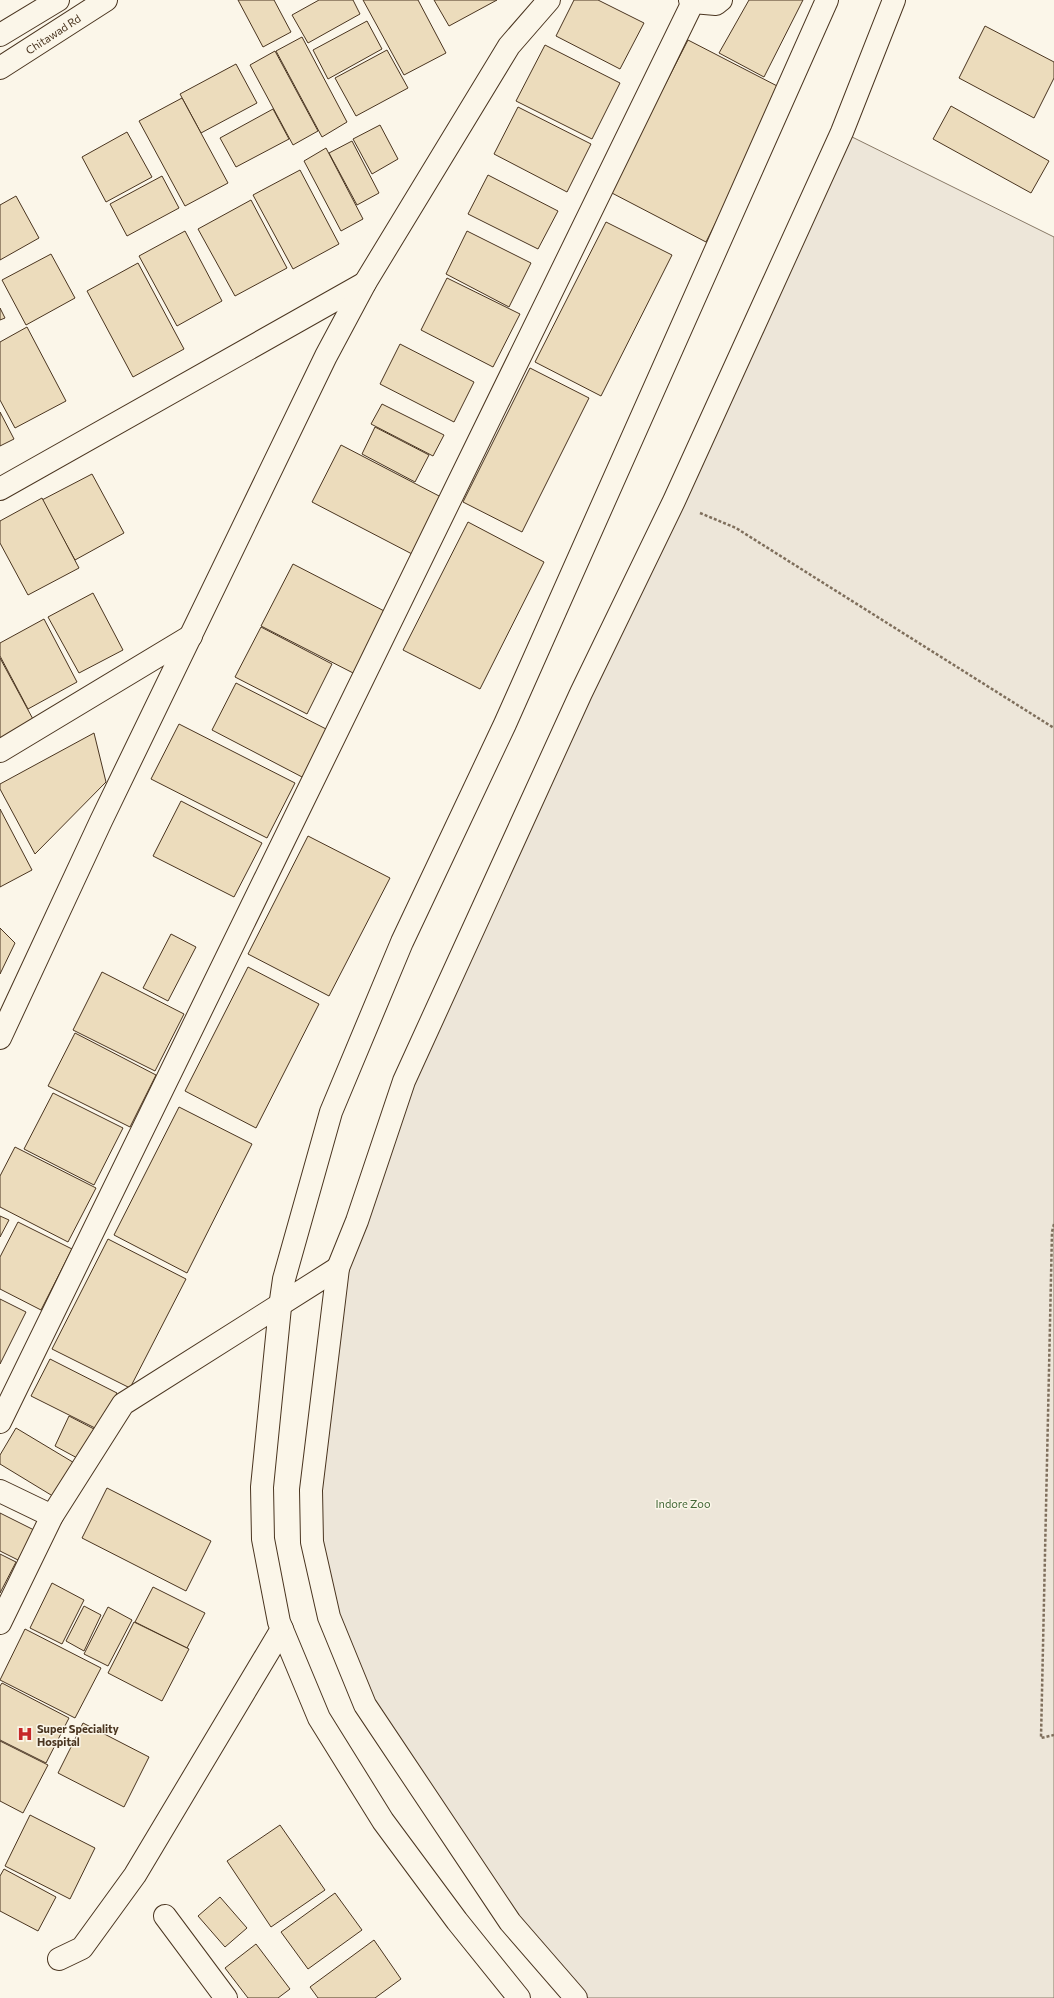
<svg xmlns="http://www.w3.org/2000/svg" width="1054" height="1998" font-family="Commissioner,sans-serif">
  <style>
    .green { fill: #ede6d9; stroke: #887966 }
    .building { fill: #ecdcbc; stroke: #4a3520 }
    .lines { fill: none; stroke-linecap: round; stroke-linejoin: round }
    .minor-casing { stroke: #4a3520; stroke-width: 24 }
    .secondary-casing { stroke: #4a3520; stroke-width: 24 }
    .path { stroke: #7f6f5c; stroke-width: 2.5; stroke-dasharray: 3 2; stroke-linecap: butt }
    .minor { stroke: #fbf6e9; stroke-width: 22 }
    .secondary { stroke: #fbf6e9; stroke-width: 22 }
    .labels { text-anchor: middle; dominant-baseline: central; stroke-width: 3; stroke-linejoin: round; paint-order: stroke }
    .street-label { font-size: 11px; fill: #4a3520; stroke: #fbf6e9 }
    .park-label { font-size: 11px; fill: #436837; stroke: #fbf6e9 }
    .poi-label { font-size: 11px; font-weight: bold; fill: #4a3520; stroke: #fbf6e9; text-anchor: start }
  </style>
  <rect width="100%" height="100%" fill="#fbf6e9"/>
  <polygon class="green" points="842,132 1054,237 1054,1998 576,1998 365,1705 312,1542 338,1268 404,1081"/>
  <g class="building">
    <polygon points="238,0 274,0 291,32 263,47"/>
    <polygon points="319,0 353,0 360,14 308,43 292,15"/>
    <polygon points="363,0 418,0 446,53 404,75"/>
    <polygon points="434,0 497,0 449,26"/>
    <polygon points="574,0 598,0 644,23 620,69 556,36"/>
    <polygon points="749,0 803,0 764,77 719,53"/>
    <polygon points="367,21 382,49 328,79 313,50"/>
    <polygon points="985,26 1054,62 1054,78 1034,118 959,78"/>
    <polygon points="302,37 347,122 322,137 276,51"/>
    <polygon points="688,40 783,89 706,242 610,192"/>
    <polygon points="545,45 620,83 592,139 516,101"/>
    <polygon points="387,50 408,88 356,116 335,78"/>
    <polygon points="275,51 318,131 293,145 250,65"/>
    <polygon points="236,64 257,103 201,133 180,94"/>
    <polygon points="182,98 228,183 185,206 139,121"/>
    <polygon points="951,106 1049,161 1031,193 933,139"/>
    <polygon points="518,107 591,144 567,192 494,154"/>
    <polygon points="273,109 289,139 236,167 220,138"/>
    <polygon points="380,125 398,159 372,174 353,139"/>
    <polygon points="127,132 152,177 106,202 82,157"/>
    <polygon points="352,141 379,193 357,205 329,153"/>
    <polygon points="326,148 363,219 341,231 304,161"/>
    <polygon points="300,170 339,244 293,269 253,195"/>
    <polygon points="488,175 558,211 538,249 468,214"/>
    <polygon points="162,176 179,208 127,236 110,204"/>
    <polygon points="16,196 39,238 0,260 0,205"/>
    <polygon points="251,200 287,268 235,296 198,229"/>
    <polygon points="606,222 672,255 601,396 535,362"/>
    <polygon points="185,231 222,301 177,326 139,256"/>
    <polygon points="467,231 531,263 509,307 446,274"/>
    <polygon points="51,254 75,298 26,325 2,280"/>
    <polygon points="138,263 184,349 133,377 87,291"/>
    <polygon points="447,278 520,314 493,367 421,330"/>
    <polygon points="0,308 5,318 0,320"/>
    <polygon points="27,327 66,401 15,428 0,400 0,342"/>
    <polygon points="400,344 474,382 454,422 380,384"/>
    <polygon points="530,368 589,398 522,532 463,502"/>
    <polygon points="382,404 444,435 433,456 371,424"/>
    <polygon points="0,412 14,439 0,446"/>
    <polygon points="375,427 429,455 415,482 362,454"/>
    <polygon points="341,445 441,497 412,554 312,502"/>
    <polygon points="92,474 124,533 75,560 42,500"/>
    <polygon points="42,498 79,568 28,595 0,543 0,521"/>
    <polygon points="468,522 544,562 480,689 403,650"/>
    <polygon points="293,564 390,614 359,676 261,626"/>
    <polygon points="93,593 123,650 79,673 48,617"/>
    <polygon points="44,619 77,682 28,709 0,656 0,643"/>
    <polygon points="261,627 332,664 307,714 235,677"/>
    <polygon points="0,658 34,721 0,739"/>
    <polygon points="236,683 328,730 304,778 212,730"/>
    <polygon points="179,724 295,783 267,838 151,779"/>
    <polygon points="94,733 106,782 35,854 0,789 0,784"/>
    <polygon points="181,801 262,843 234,897 153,856"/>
    <polygon points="0,809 32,870 0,887"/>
    <polygon points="308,836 390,878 329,996 248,954"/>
    <polygon points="0,928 15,943 0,974"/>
    <polygon points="171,934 196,947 168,1001 143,988"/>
    <polygon points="248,967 319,1004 256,1128 185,1091"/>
    <polygon points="102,972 184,1014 155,1071 73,1030"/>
    <polygon points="75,1033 156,1075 130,1127 48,1086"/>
    <polygon points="53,1093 123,1128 94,1185 24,1149"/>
    <polygon points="179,1107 252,1144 187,1273 114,1235"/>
    <polygon points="15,1147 96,1188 68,1242 0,1207 0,1176"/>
    <polygon points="0,1216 9,1220 0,1237"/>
    <polygon points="18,1222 72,1249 41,1310 0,1289 0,1257"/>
    <polygon points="108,1239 186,1279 130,1388 52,1349"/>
    <polygon points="0,1299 26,1312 0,1364"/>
    <polygon points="50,1359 117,1393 99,1430 31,1396"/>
    <polygon points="69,1416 94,1429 79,1459 55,1446"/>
    <polygon points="16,1428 76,1464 56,1498 0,1464 0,1455"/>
    <polygon points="107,1488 211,1541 186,1591 82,1538"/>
    <polygon points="0,1513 34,1530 18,1560 0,1551"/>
    <polygon points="0,1554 16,1562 0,1593"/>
    <polygon points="52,1583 84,1600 62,1644 30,1628"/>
    <polygon points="153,1587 205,1613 187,1648 135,1622"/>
    <polygon points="84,1606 101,1615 84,1651 66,1641"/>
    <polygon points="108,1607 132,1620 108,1666 84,1654"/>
    <polygon points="134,1622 189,1649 162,1701 108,1673"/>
    <polygon points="25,1629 101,1668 75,1718 0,1680"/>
    <polygon points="2,1683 69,1718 46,1763 0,1740 0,1686"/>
    <polygon points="83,1723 149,1757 124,1807 58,1773"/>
    <polygon points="0,1741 48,1765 23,1813 0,1801"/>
    <polygon points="30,1815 95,1848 70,1899 5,1866"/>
    <polygon points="280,1825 325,1890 271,1927 227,1861"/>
    <polygon points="4,1869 56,1897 38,1931 0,1911 0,1876"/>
    <polygon points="335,1893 362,1930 308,1969 281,1932"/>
    <polygon points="220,1897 247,1928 225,1947 198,1916"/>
    <polygon points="374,1940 401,1979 375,1998 318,1998 310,1987"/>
    <polygon points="256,1944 290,1989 278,1998 248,1998 225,1968"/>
  </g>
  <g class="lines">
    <defs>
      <g id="minor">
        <polyline points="690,0 693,2 716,4 721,0"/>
        <polyline points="0,489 365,283"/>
        <polyline points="0,751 191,636"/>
        <polyline points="0,1038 101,821 326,356 365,283 509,46 549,0"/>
        <polyline points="0,1422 693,2"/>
        <polyline points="0,1491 52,1516"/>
        <polyline points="0,1623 52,1516 123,1404 338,1268"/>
        <polyline points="165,1916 226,1998"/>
        <polyline points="59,1959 82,1948 135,1875 282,1629"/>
      </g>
      <g id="secondary">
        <polyline points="0,35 58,0"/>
        <polyline points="0,68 106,0"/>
        <polyline points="519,1998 457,1921 383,1821 319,1718 279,1622 263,1539 262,1487 280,1307 284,1279 331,1112 402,942 505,724 827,0"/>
        <polyline points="576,1998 510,1922 365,1705 329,1617 312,1542 311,1490 338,1268 357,1221 404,1081 581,693 674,501 842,132 894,0"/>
      </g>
    </defs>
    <use href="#minor" class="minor-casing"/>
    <use href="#secondary" class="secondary-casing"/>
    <g class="path">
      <polyline points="700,513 736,528 1054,728"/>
      <polyline points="1054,1224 1052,1232 1041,1738 1054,1735"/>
    </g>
    <use href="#minor" class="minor"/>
    <use href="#secondary" class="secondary"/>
  </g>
  <defs>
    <symbol id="hospital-bare" viewBox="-9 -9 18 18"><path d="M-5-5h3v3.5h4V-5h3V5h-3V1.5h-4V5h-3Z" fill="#c62828" stroke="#fbf6e9" stroke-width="2.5" paint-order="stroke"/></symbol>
  </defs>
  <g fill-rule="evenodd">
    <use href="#hospital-bare" x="14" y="1723" width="22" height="22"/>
  </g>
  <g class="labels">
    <g class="street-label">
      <text transform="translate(53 34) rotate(-33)">Chitawad Rd</text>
    </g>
    <g class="park-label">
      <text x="683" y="1503">Indore Zoo</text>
    </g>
    <g class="poi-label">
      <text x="37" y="1728">Super Speciality<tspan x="37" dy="13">Hospital</tspan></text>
    </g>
  </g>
</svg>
